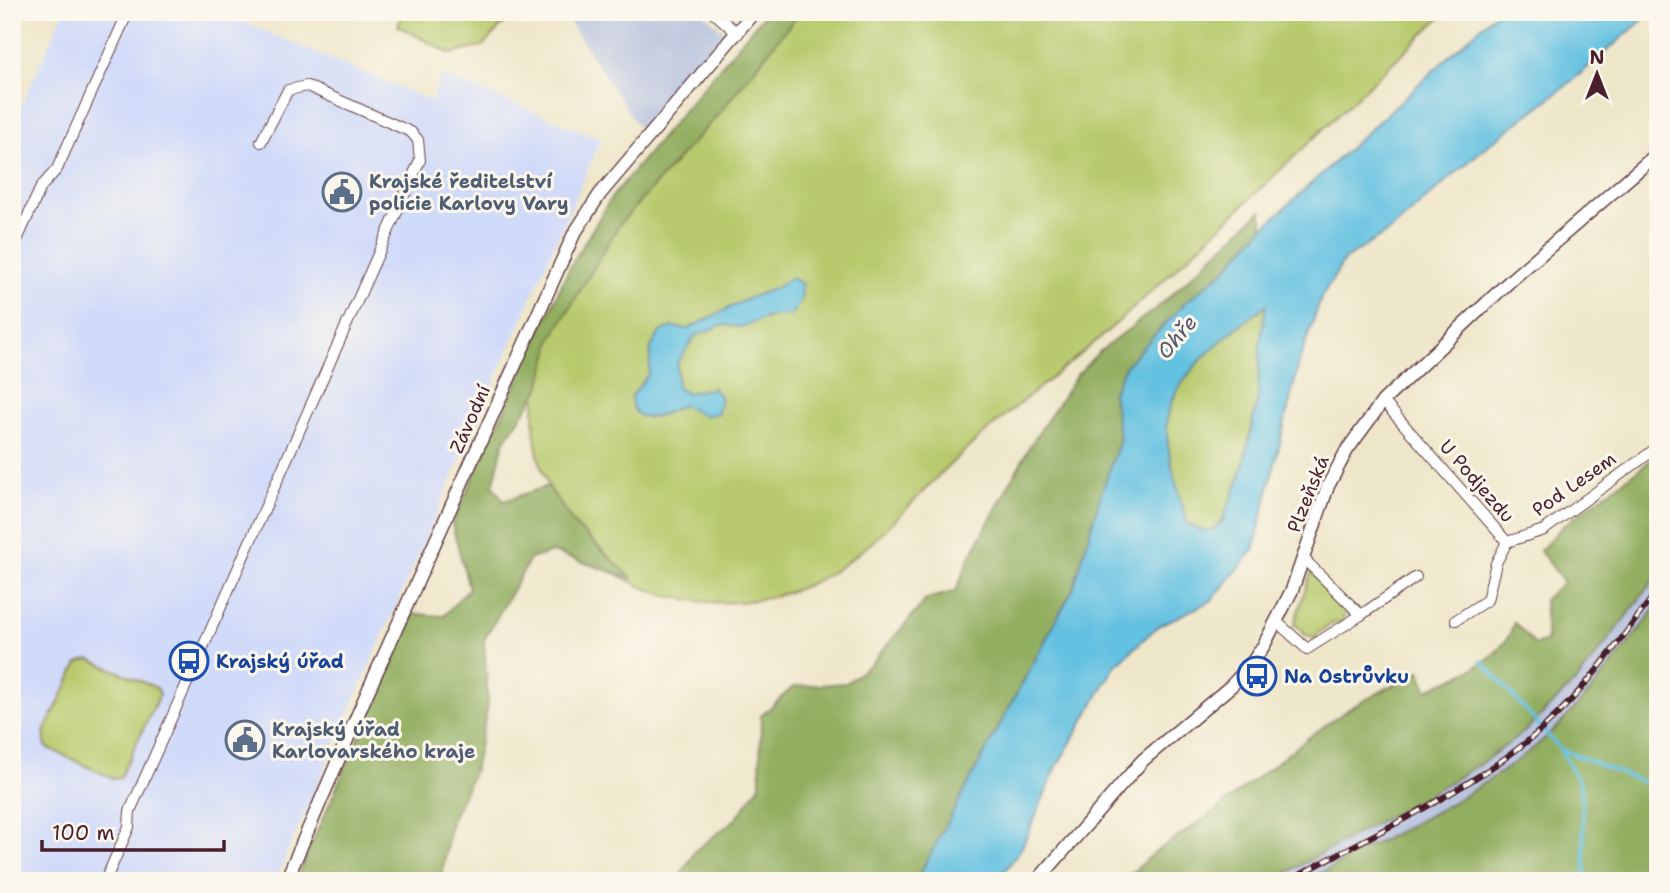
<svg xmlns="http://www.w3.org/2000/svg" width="1670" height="893" font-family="'Shantell Sans',sans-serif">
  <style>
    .built { fill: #d0daf9 }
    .industrial { fill: #bac4de }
    .green { fill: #b8ca6d; stroke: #81744c; stroke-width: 2 }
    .forest { fill: #92ae60; stroke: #6e6646; stroke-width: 2 }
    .water { fill: #63c1e1; stroke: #567086; stroke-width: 2; fill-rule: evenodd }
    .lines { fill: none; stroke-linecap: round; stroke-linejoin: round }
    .stream { stroke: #63c1e1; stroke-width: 3.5 }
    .minor-casing { stroke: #633d43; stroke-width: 12 }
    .tertiary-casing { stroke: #633d43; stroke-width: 15 }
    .minor { stroke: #fff; stroke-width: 10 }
    .tertiary { stroke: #fff; stroke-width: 12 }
    .rail-casing { stroke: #4a1f2b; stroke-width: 6 }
    .rail { stroke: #fbf7ec; stroke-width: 3.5; stroke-dasharray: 10; stroke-linecap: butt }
    .labels { text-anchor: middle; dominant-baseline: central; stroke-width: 6; stroke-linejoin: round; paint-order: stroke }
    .service-label { font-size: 19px; font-weight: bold; fill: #4e5e75; stroke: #fbf7ec; text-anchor: start }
    .street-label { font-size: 19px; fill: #4a1f2b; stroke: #fbf7ec }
    .transit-label { font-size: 19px; font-weight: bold; fill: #164399; stroke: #fbf7ec; text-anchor: start }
    .water-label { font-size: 21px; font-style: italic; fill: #53586b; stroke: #fbf7ec }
  </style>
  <rect width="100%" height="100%" fill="#fbf7ec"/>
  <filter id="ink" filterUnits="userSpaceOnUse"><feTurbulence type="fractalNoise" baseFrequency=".0143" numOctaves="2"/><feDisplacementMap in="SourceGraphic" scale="14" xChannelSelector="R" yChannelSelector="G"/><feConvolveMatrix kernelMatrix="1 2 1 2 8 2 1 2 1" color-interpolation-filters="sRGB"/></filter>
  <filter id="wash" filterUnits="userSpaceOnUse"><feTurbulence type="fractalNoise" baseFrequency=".00686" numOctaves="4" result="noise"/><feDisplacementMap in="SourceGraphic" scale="28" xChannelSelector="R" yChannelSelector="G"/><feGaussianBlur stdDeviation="1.57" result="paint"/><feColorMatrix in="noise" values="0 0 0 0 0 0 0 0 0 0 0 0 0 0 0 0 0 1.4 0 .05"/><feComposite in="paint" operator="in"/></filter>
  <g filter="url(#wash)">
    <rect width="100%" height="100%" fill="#eee6c9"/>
    <polygon class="built" points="64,12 219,12 431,101 442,75 601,139 275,881 12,881 12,126"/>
    <g class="industrial">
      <polygon points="563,12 702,12 729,36 641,131"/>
      <polygon points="1658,575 1658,605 1593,690 1536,746 1500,773 1459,798 1307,881 1272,881 1450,782 1489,758 1524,732 1579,678"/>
    </g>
    <g class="green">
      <polygon points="403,12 514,12 483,46 451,54 398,26"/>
      <path d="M801,12H1446C1340,112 1236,214 1129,312C1078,359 1021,400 969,447C916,493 870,560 803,587C742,612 665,607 611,570C591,556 580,537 566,517C472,383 606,235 692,137C728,95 764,53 801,12Z"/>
      <path d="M1267,305C1261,336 1261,365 1258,396C1256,420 1233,517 1214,528C1206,533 1197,528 1188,525C1180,501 1163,444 1167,420C1174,372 1231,331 1267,305Z"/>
      <polygon points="1311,572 1348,607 1341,623 1335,622 1318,633 1316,640 1302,633 1303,630 1294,625"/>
      <polygon points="89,659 157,688 160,694 120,778 114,779 46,747 44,732 78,663"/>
      <polygon points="334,870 343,871 345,881 321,881"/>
    </g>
    <g class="forest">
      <polygon points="766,12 800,12 721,111 619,225 552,338 540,388 504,442 493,486 504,501 548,486 574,524 633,579 553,552 530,559 484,640 488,705 474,771 451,821 441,881 345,881 343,871 334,870 321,881 295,881 414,614 444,616 469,588 452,524 569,269 611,198"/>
      <polygon points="1261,211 1263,228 1226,269 1185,303 1126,365 1113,392 1120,440 1101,494 1074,587 916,881 677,881 696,850 736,819 760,785 761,716 793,687 846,683 872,663 927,599 956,591 971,555 1030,446 1077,375 1099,352 1165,301"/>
      <path d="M1658,455V575L1579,678L1524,732L1489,758L1450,782L1272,881H1123L1154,853L1203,820L1313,734L1350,708L1420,671L1427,690C1458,677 1506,659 1514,622L1535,645L1547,641L1544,600L1564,582L1540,551L1564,525Z"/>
      <path d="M1658,605V881H1307C1383,837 1468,802 1536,746C1584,706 1620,654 1658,605Z"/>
    </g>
    <g class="water">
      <path d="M1497,12H1652L1567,85L1482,150L1391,230L1345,259L1321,298L1300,359L1254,550L1211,601L1158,626L1115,666L1056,768L1022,847L998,881H916L1074,587L1101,494L1120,440L1113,392L1126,365L1185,303L1226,269L1263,228ZM1266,305L1260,343L1258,398L1241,475L1222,522L1212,530H1201L1188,525C1180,500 1164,445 1167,420C1172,374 1232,331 1266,305Z"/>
      <path d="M791,278L802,284L801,301L791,315L772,316L741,327L722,325L695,336L677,364V388L687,393L713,388L721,397L718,413L704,416L683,405C666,413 633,432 631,397L649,373L651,347L660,332L672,327L688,329L749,298L776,288Z"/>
    </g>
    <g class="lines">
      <g class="stream">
        <polyline points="1481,660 1560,749 1658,788"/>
        <polyline points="1560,749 1581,786 1586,881"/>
      </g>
    </g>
  </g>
  <g filter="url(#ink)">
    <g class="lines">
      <defs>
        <g id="minor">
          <polyline points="713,12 738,34"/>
          <polyline points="12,251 41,187 57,169 128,12"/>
          <polyline points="1383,401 1507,542"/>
          <polyline points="1507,542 1544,530 1658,447"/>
          <polyline points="1303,558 1361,615 1416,577"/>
          <polyline points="1456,620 1487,600 1496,563 1507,542"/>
          <polyline points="1277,622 1307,649 1361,615"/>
          <polyline points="105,881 129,827 130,811 420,160 418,140 411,132 307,86 288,90 261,142"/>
        </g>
        <g id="tertiary">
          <polyline points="286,881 368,691 574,234 600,194 754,12"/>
          <polyline points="1037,881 1143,760 1231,686 1250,666 1264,645 1292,590 1328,486 1347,450 1383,401 1511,280 1658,153"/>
        </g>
      </defs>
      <use href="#minor" class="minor-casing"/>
      <use href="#tertiary" class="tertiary-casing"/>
      <use href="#minor" class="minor"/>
      <use href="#tertiary" class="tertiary"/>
      <defs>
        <path id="rail" d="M1289,881C1368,835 1457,798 1529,740C1581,698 1618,642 1658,590"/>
      </defs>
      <use href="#rail" class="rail-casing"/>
      <use href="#rail" class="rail"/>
    </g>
  </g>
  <defs>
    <symbol id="civic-ring" viewBox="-11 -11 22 22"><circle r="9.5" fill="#fbf7ec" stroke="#5c6f8a" stroke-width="1.5"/><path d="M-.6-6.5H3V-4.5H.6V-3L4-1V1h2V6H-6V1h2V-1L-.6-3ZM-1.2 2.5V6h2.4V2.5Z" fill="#5c6f8a"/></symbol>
    <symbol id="bus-ring" viewBox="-11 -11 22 22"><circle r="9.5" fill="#fbf7ec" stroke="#1a4fb4" stroke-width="1.5"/><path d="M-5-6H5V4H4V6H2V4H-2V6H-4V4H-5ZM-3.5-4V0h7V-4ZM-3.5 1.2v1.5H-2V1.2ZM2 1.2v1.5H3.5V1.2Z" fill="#1a4fb4"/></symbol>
  </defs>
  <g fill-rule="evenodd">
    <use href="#civic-ring" x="320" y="170" width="44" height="44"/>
    <use href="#bus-ring" x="167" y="639" width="44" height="44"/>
    <use href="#bus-ring" x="1235" y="654" width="44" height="44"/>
    <use href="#civic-ring" x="223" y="718" width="44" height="44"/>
  </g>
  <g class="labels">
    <g class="service-label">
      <text x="369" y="181">Krajské ředitelství<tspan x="369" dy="22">policie Karlovy Vary</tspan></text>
      <text x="272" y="729">Krajský úřad<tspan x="272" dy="22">Karlovarského kraje</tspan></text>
    </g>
    <g class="street-label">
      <text transform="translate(470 419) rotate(-66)">Závodní</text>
      <text transform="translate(1477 481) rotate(49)">U Podjezdu</text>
      <text transform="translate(1574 484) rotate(-35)">Pod Lesem</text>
      <text transform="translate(1308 494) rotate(-68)">Plzeňská</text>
    </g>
    <g class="transit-label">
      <text x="216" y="661">Krajský úřad</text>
      <text x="1284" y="676">Na Ostrůvku</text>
    </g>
    <g class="water-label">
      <text transform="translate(1177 337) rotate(-50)">Ohře</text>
    </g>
  </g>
  <rect width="1670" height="893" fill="none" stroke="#fbf7ec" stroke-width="42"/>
  <g transform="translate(1597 74)" stroke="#fbf7ec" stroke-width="5" paint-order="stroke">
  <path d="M0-5L12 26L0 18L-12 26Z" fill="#4a1f2b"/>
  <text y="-10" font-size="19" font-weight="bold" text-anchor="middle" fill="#4a1f2b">N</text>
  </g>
  <path d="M42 840v10h182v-10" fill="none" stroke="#4a1f2b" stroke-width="3.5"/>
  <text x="52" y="840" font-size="21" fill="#4a1f2b" stroke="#fbf7ec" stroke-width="5" paint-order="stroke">100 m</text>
</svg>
